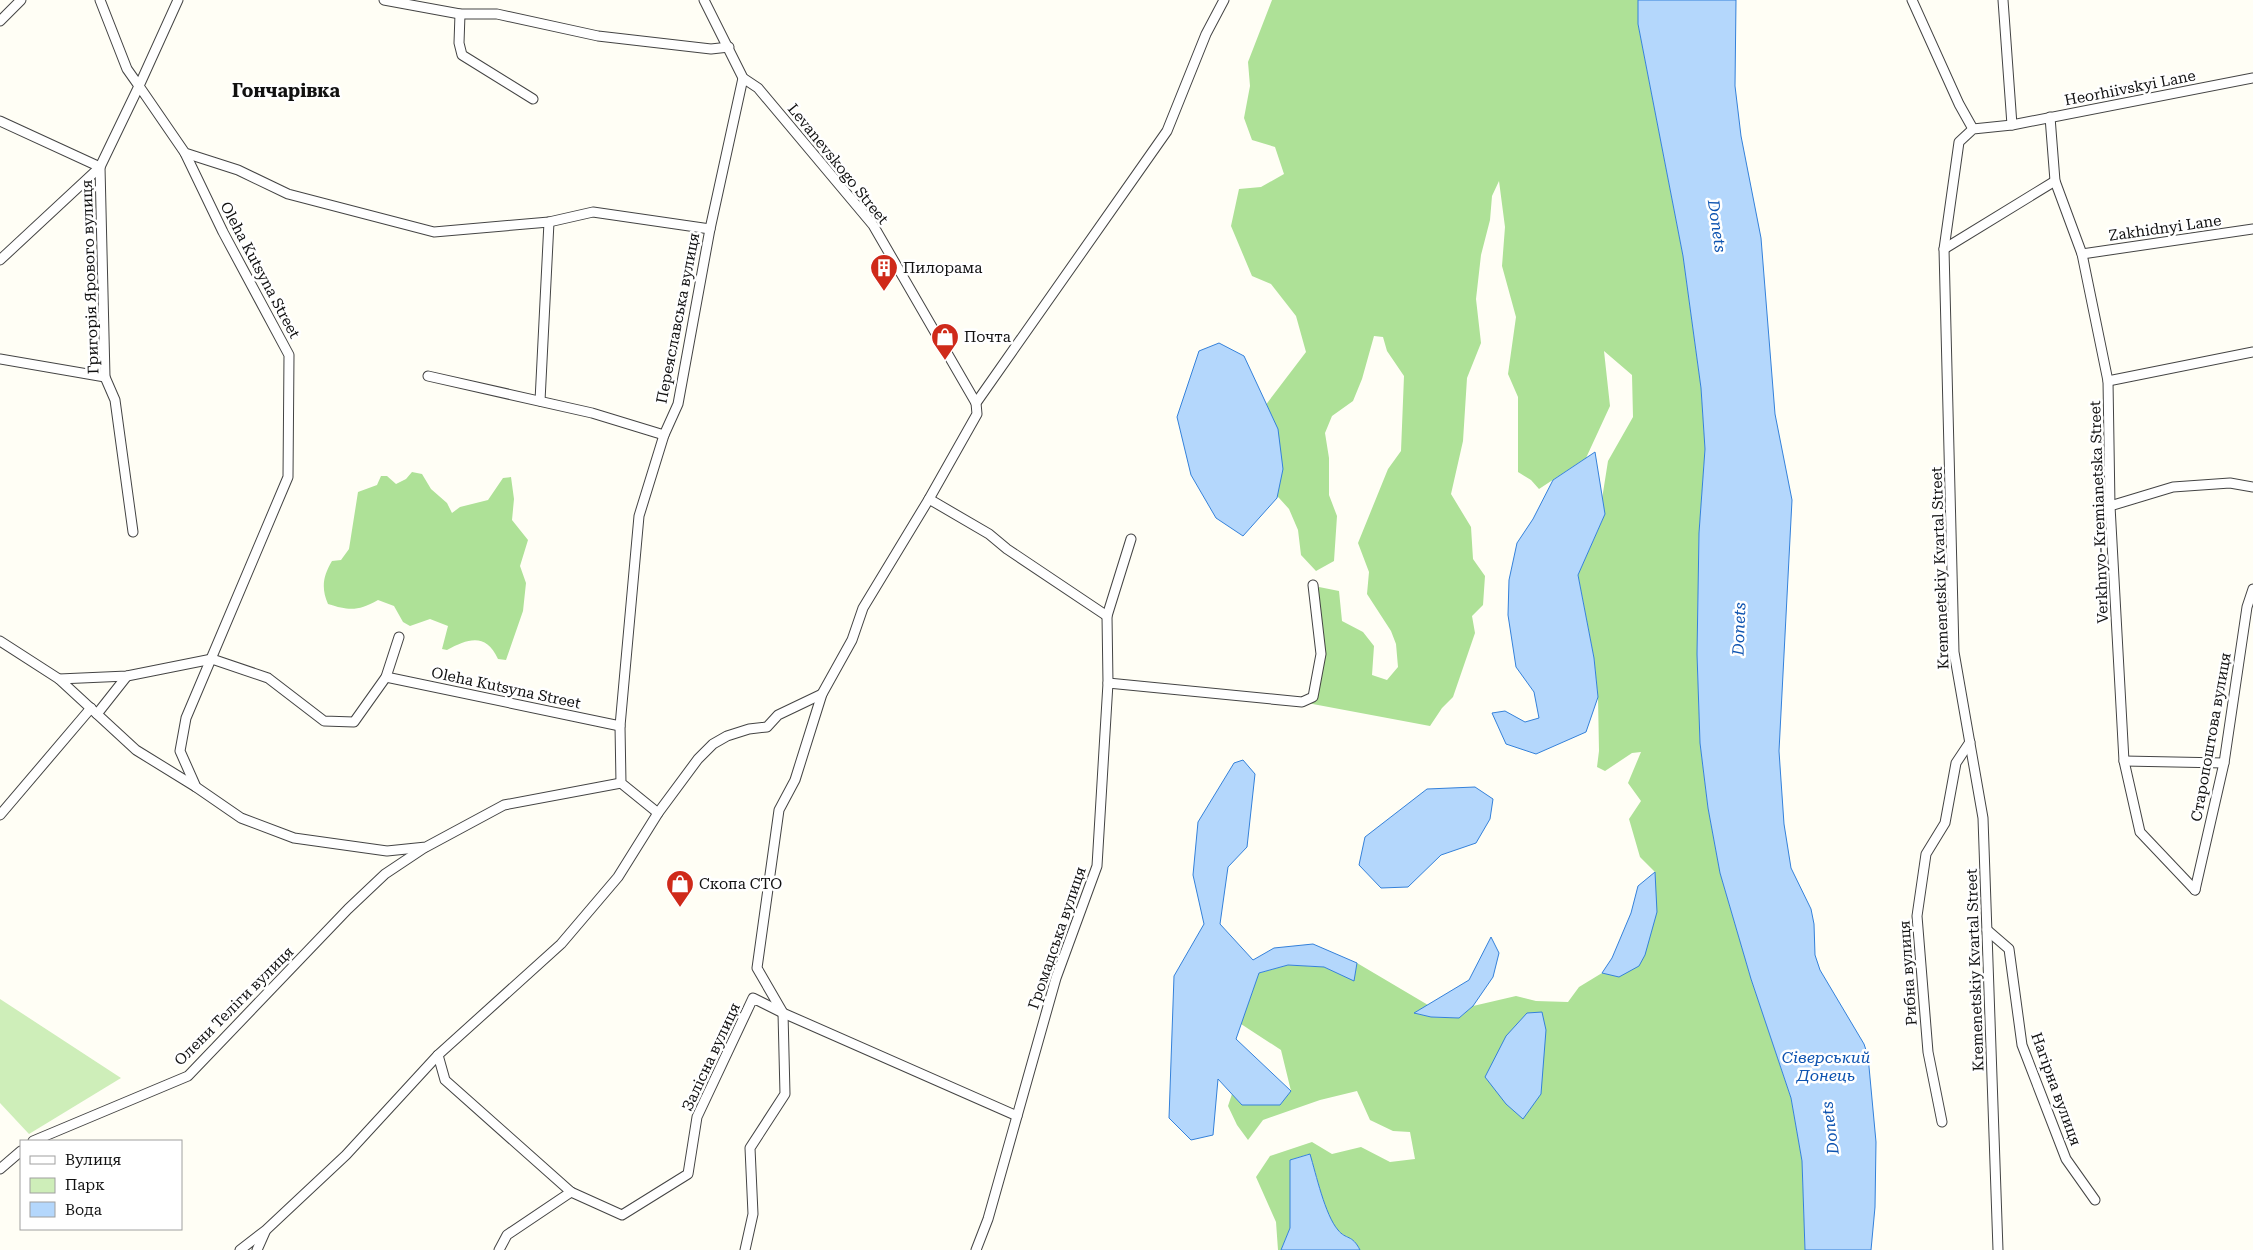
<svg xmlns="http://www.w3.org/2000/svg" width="2253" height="1250" font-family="'Roboto Serif',serif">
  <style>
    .green { fill: #ceeeb9 }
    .forest { fill: #aee197 }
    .water { fill: #b4d7fc; stroke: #3481da }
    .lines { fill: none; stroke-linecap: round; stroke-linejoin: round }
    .street-casing { stroke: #444; stroke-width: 11 }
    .street { stroke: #fff; stroke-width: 9 }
    .labels { text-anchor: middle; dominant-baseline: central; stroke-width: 5; stroke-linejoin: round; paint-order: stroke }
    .street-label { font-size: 15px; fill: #111; stroke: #fff }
    .poi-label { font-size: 15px; fill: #111; stroke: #fff; text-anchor: start }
    .water-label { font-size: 16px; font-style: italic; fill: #0d53b0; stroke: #fff }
    .quarter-label { font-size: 18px; font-weight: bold; fill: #111; stroke: #fff }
  </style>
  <rect width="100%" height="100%" fill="#fffef5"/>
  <polygon class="green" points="0,999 121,1078 29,1134 0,1103"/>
  <g class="forest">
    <path d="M1272,0H1638V24L1683,256L1701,388L1705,449L1699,533L1697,654L1700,743L1708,808L1720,873L1751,979L1791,1098L1802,1161L1805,1250H1360C1352,1234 1346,1240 1338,1230C1323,1213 1318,1175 1309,1154L1290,1160V1228L1281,1250H1278L1276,1222L1256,1177L1270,1156L1312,1142L1332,1154L1361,1147L1390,1162L1415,1159L1410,1132L1393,1131L1370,1120L1357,1091L1320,1100L1263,1120L1248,1140L1237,1125L1228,1106L1232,1094L1242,1105L1291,1091L1281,1050L1241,1024L1259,973L1288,965L1324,967L1354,980L1357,963L1428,1005L1415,1013L1431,1017L1459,1018L1473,1006L1516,996L1536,1001L1568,1002L1579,987L1602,973L1619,976L1655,872L1640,857L1629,819L1641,801L1628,783L1641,752L1632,753L1605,771L1597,767L1599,751L1598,697L1594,658L1578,575L1605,514L1602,499L1608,461L1633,417L1632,375L1604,351L1610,406L1586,458L1539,489L1531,480L1518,472V397L1508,374L1516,317L1502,266L1505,227L1499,181L1492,196L1490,220L1481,255L1476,299L1481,343L1467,378L1463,441L1451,494L1471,527L1473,559L1485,576L1483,605L1472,616L1475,633L1453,697L1442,708L1430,726L1302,702L1313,697L1321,654L1317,623L1319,587L1339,591L1342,621L1363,632L1374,646L1372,675L1387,680L1398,667L1396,644L1391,631L1367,594L1369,572L1358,543L1388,469L1401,451L1404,376L1387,351L1383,337L1374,336L1362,379L1353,401L1332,416L1325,433L1329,458V495L1337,516L1334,561L1316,571L1301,555L1298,530L1289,509L1260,477L1255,419L1306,352L1296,316L1271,284L1252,276L1231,226L1239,189L1261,187L1284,174L1275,147L1252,140L1244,118L1250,86L1248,62Z"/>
    <path d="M412,472L422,474L431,489L447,503L452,513L460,507L488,500L503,478L511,477L514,499L512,520L528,540L520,566L526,583L523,611L506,660L498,659C486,633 469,638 447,650L442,649L448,626L430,619L410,626L403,622L394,606L378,600C358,611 350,611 328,604C321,588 323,576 332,561L341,560L349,549L358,492L377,485L381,476H387L396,484L406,479Z"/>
  </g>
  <g class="water">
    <polygon points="1638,0 1736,0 1735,86 1741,136 1761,238 1775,414 1792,500 1779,751 1784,824 1791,868 1811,909 1814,924 1815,955 1820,970 1864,1044 1868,1056 1876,1142 1875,1207 1871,1250 1805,1250 1802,1161 1791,1098 1751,979 1720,873 1708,808 1700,743 1697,654 1699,533 1705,449 1701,388 1683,256 1638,24"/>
    <polygon points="1219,343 1244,356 1278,429 1283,469 1277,498 1243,536 1216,518 1191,475 1177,417 1199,351"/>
    <polygon points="1595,452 1605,514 1578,575 1594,658 1598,697 1586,732 1536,754 1506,744 1492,713 1505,711 1525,722 1539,718 1534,692 1516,667 1508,615 1509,580 1517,543 1533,519 1553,480"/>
    <polygon points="1243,760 1255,774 1247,847 1228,867 1220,924 1253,960 1274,948 1313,944 1357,963 1354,981 1324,967 1288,965 1259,973 1236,1039 1291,1091 1280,1105 1242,1105 1218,1079 1213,1135 1191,1140 1169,1118 1174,976 1204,924 1193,875 1198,822 1234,763"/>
    <polygon points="1475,787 1493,799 1490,819 1476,843 1441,855 1408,887 1381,888 1359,865 1365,837 1427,789"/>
    <polygon points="1655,872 1657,912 1645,955 1639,966 1619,977 1602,973 1612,958 1631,913 1638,886"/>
    <polygon points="1491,937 1499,953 1493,977 1473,1006 1459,1018 1431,1017 1414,1013 1469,980"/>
    <polygon points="1542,1012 1546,1030 1541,1094 1523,1119 1506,1104 1485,1077 1506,1036 1527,1013"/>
    <path d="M1310,1154C1316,1174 1325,1215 1338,1230C1346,1240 1352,1234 1360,1250H1281L1290,1228V1160Z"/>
  </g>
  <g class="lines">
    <defs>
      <g id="street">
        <polyline points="178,0 139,86 185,153 238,170 288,194 434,232 549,222 593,212 710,229"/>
        <polyline points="384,0 460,14 497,14 598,36 711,49 729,47"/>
        <polyline points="704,0 743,78 758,88 873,225 976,403"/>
        <polyline points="1912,0 1959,104 1973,129"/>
        <polyline points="2003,0 2012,125"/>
        <polyline points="460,14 459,43 462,55 533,99"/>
        <polyline points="0,21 21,0"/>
        <polyline points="2050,117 2055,181 2082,254 2108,381 2110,506 2124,761 2140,832 2195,890"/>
        <polyline points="0,121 100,167 105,377 115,400 133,532"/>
        <polyline points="185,153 223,232 289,355 288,477 186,718 180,751 196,787 241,818 294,838 387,851 426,847 504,805 621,783"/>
        <polyline points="1944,249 2055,181"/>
        <polyline points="2082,254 2253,229"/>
        <polyline points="0,260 100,167 139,86 127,69 100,0"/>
        <polyline points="0,359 105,377"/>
        <polyline points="428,376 592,413 664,435"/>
        <polyline points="2108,381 2253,352"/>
        <polyline points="540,401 549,222"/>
        <polyline points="929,499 989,534 1007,549 1107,616"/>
        <polyline points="2110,506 2173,487 2230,483 2253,487"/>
        <polyline points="0,641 59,679 127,676 212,659 268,678 324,721 354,722 386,677 399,637"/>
        <polyline points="386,677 620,726"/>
        <polyline points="59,679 136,750 196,787"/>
        <polyline points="1108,683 1302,702 1313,697 1321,654 1313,585"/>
        <polyline points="97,714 127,676"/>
        <polyline points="2124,761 2224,763"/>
        <polyline points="658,813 621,783 620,726 639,516 664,435 678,404 710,229 743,78"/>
        <polyline points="0,815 91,708"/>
        <polyline points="2195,890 2224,763 2247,607 2253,589"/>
        <polyline points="1987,930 2009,949 2022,1045 2066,1159 2095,1200"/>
        <polyline points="438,1055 445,1080 571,1192 622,1215 688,1174 697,1117 753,998 783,1013 1017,1116"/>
        <polyline points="1942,1122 1928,1052 1917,916 1926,854 1945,823 1956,763 1970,742"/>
        <polyline points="33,1141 188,1076 348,909 385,874 424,848"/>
        <polyline points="0,1169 21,1151"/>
        <polyline points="240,1250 266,1230 346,1155 438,1055 561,944 618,877 658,813 698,759 713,744 727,736 749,729 767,727 778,715 822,694"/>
        <polyline points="257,1250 265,1232"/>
        <polyline points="499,1250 507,1235 571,1192"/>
        <polyline points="745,1250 753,1214 750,1148 785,1094 783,1013 757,968 779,810 795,780 822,694 852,640 863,608 929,499 977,414 976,403 1167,131 1206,34 1224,0"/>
        <polyline points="976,1250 988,1219 1056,978 1097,866 1108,683 1107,616 1131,539"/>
        <polyline points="1998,1250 1983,818 1954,652 1944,249 1959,142 1973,129 2012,125 2253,78"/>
      </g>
    </defs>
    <use href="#street" class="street-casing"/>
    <use href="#street" class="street"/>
  </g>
  <defs>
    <symbol id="building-pin" viewBox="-11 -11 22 30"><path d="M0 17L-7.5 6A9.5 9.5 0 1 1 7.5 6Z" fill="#cf2a1a" stroke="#fff"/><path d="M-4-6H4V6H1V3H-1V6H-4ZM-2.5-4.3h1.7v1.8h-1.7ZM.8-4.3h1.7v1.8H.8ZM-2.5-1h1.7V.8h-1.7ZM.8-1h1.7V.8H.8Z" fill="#fff"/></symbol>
    <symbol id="shop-pin" viewBox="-11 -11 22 30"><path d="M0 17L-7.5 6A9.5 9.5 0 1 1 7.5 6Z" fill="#cf2a1a" stroke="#fff"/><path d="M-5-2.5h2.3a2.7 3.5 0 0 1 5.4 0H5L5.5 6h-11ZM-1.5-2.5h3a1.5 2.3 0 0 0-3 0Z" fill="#fff"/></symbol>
  </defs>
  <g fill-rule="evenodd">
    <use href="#building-pin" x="868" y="252" width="32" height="43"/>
    <use href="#shop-pin" x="929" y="321" width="32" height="43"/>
    <use href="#shop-pin" x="664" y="868" width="32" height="43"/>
  </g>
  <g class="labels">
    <g class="street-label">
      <text transform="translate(2130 88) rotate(-11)">Heorhiivskyi Lane</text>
      <text transform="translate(838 164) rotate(51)">Levanevskogo Street</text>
      <text transform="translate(2165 228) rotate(-8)">Zakhidnyi Lane</text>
      <text transform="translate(260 270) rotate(62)">Oleha Kutsyna Street</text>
      <text transform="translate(90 277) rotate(-92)">Григорія Ярового вулиця</text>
      <text transform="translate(678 318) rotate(-79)">Переяславська вулиця</text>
      <text transform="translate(2099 512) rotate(-92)">Verkhnyo-Kremianetska Street</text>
      <text transform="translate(1940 568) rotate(-92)">Kremenetskiy Kvartal Street</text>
      <text transform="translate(506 688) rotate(12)">Oleha Kutsyna Street</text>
      <text transform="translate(2211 737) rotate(-80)">Старопоштова вулиця</text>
      <text transform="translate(1057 938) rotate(-71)">Громадська вулиця</text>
      <text transform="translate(1975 970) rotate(-92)">Kremenetskiy Kvartal Street</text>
      <text transform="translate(1908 973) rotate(-94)">Рибна вулиця</text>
      <text transform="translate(234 1006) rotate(-45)">Олени Теліги вулиця</text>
      <text transform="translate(711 1057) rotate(-65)">Залісна вулиця</text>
      <text transform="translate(2056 1089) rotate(70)">Нагірна вулиця</text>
    </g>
    <g class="poi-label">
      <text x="903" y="268">Пилорама</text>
      <text x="964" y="337">Почта</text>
      <text x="699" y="884">Скопа СТО</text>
    </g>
    <g class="water-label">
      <text transform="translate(1717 226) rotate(82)">Donets</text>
      <text transform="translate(1739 629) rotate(-88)">Donets</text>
      <text x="1826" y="1057">Сіверський<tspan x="1826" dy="18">Донець</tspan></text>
      <text transform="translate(1830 1128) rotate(-97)">Donets</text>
    </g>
    <g class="quarter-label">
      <text x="286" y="90">Гончарівка</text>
    </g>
  </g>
  <rect x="20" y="1140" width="162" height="90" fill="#ffffff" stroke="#a0a0a0"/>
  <rect x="30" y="1156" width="25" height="8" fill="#ffffff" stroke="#a0a0a0"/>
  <text x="65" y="1165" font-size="15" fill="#111111">Вулиця</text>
  <rect x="30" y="1178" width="25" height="15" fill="#ceeeb9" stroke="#a0a0a0"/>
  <text x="65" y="1190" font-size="15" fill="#111111">Парк</text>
  <rect x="30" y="1202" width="25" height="15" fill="#b4d7fc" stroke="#a0a0a0"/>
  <text x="65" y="1215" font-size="15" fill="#111111">Вода</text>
</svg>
